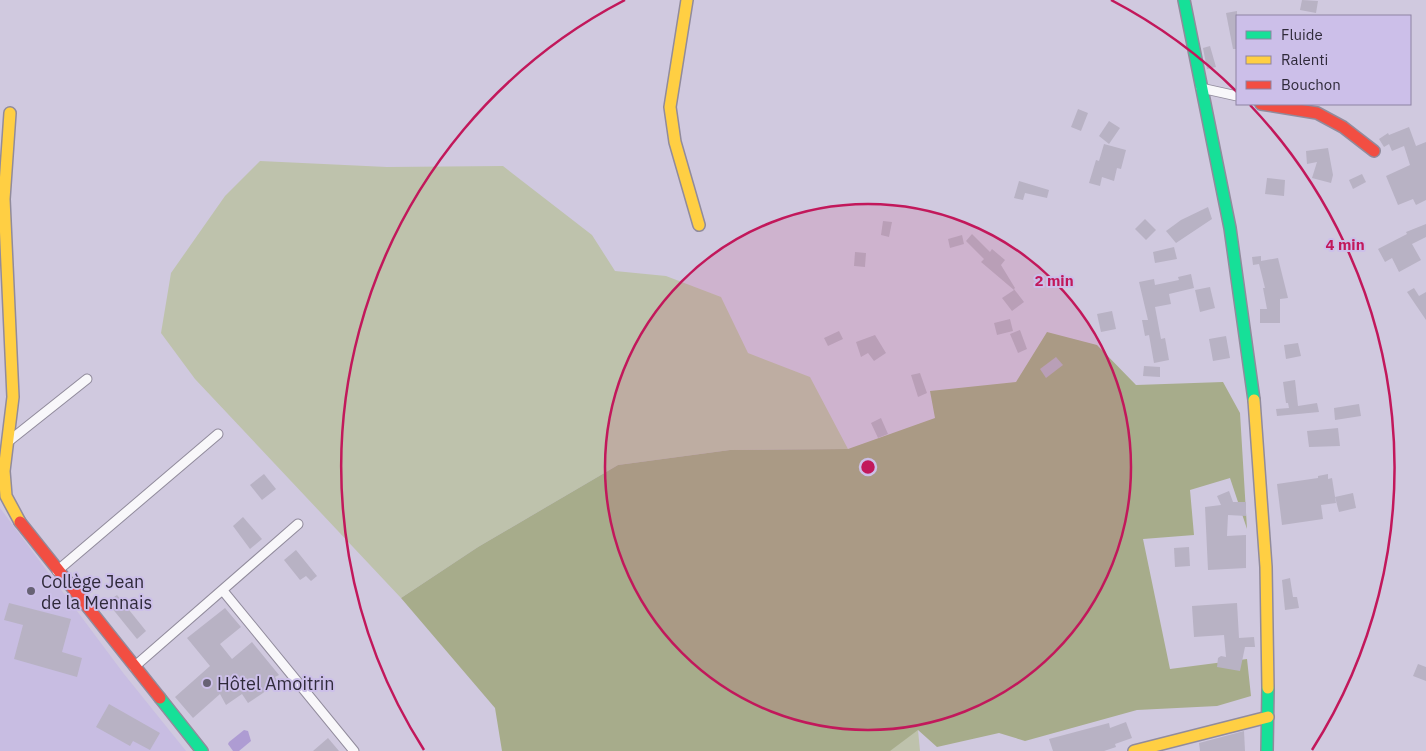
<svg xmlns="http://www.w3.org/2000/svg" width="1426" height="751" font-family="'IBM Plex Sans',sans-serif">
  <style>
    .built { fill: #c8bde2 }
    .green { fill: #bec2ac }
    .forest { fill: #a7ac8b }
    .water { fill: #ae9cd3 }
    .building { fill: #b8b2c4 }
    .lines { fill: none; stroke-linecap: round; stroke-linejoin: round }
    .street-casing { stroke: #918b9c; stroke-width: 11 }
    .fast-casing { stroke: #918b9c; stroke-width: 14 }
    .slow-casing { stroke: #918b9c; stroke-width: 14 }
    .jam-casing { stroke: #918b9c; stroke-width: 14 }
    .street { stroke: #f8f7fa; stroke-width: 9 }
    .fast { stroke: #16e098; stroke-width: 11 }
    .slow { stroke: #ffcf43; stroke-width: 11 }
    .jam { stroke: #f24e42; stroke-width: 11 }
    .ring { fill: none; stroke: #c2185b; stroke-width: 2.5 }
    .poi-dot { fill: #676274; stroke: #ccbfe9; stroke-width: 2 }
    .labels { text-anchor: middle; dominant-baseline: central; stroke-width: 4; stroke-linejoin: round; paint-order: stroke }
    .poi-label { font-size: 18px; fill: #2f2a3a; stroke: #ccbfe9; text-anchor: start }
    .centre { fill: #c2185b; stroke: #ccbfe9; stroke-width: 2.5 }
    .ring-label { font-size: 15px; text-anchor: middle; font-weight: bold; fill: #c2185b; stroke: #ccbfe9; stroke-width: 4; stroke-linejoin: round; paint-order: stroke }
  </style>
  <rect width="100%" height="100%" fill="#d0c9df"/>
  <polygon class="built" points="0,508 124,674 186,751 0,751"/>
  <g class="green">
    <polygon points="260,161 387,167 503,166 592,235 615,271 666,276 721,297 748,353 810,377 848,449 730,450 618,465 478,547 401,598 195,379 161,333 171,273 225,196"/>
    <polygon points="918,730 920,751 868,751"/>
  </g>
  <polygon class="forest" points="1047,332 1097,345 1136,385 1223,382 1240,413 1247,529 1230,478 1190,490 1194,535 1143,539 1170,669 1247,659 1251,696 1217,706 1137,710 1025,741 999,733 937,747 918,730 890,751 502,751 495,708 401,598 478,547 618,465 730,450 848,449 935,418 930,391 1016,382"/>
  <polygon class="water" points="244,730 248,731 251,741 239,751 233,751 228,744 229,742"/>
  <g class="building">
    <polygon points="1302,0 1318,1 1316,13 1300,10"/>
    <polygon points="1237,11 1237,49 1233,49 1226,13"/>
    <polygon points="1210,46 1216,67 1207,69 1203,48"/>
    <polygon points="1078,109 1088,113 1081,131 1071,127"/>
    <polygon points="1109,121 1120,128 1109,144 1099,136"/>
    <polygon points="1409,127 1416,146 1426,142 1426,200 1416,205 1413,199 1398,205 1386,176 1410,165 1404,146 1392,151 1389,144 1384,147 1379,139 1388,133 1389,135"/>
    <polygon points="1104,144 1126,150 1121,169 1117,168 1114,181 1102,177 1100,186 1089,183 1096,160 1099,161"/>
    <polygon points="1328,148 1333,175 1331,183 1312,178 1317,162 1307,164 1306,151"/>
    <polygon points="1362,174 1366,182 1353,189 1349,180"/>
    <polygon points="1267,178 1285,180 1284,196 1265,194"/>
    <polygon points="1019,181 1049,190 1047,198 1025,193 1023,200 1014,198"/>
    <polygon points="1208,207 1212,219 1176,243 1166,231 1181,220"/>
    <polygon points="1145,219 1156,230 1146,240 1135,229"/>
    <polygon points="883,221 892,222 889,237 881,235"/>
    <polygon points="1426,224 1426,237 1412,244 1421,260 1399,272 1392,258 1385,262 1378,249 1407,234 1406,232"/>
    <polygon points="972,234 990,252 992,249 1005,260 1001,265 1015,288 1014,289 1024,302 1012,311 1002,298 1014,290 981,262 984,259 966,241"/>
    <polygon points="962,235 964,244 950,248 948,239"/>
    <polygon points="1174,247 1177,259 1155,263 1153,252"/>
    <polygon points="855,252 866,253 865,267 854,266"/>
    <polygon points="1261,256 1261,261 1278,258 1288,298 1280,299 1280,323 1260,323 1260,309 1267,309 1263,288 1265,288 1259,264 1253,265 1252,257"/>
    <polygon points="1191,274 1194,288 1169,294 1171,304 1155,307 1161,339 1165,338 1169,360 1154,363 1149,335 1145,336 1142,320 1148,320 1139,282 1154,279 1155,285 1179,280 1178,277"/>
    <polygon points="1210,287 1215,308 1200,312 1195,290"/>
    <polygon points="1414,288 1419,296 1426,292 1426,320 1407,292"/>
    <polygon points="1112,311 1116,329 1101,332 1097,314"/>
    <polygon points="1010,319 1013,331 997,335 994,323"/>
    <polygon points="1020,330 1027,349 1018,353 1010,334"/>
    <polygon points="839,331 843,339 828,346 824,338"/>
    <polygon points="875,335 886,353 874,361 868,353 861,357 856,342"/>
    <polygon points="1226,336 1230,358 1213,361 1209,339"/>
    <polygon points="1298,343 1301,356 1286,359 1284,345"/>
    <polygon points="1056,357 1063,365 1046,378 1040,369"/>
    <polygon points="1144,366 1160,367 1160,377 1143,376"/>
    <polygon points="920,373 927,393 918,397 911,375"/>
    <polygon points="1295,380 1298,406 1317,403 1319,412 1277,416 1276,409 1289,408 1288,403 1286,403 1283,382"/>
    <polygon points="1359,404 1361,416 1335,420 1334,408"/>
    <polygon points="881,418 888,434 878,438 871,423"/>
    <polygon points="1338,428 1340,446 1309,447 1307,431"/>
    <polygon points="264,474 276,489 262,500 250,485"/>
    <polygon points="1328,474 1328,479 1332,478 1336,503 1321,505 1323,519 1282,525 1277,484 1318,478 1318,476"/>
    <polygon points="1229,491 1233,502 1246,502 1246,516 1228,515 1227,536 1246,535 1246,568 1208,570 1205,507 1221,505 1217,496"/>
    <polygon points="1353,493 1356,508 1339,512 1335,497"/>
    <polygon points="243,517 262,539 250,549 233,526"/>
    <polygon points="1189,547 1190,566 1175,567 1174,548"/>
    <polygon points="296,550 317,576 311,581 306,576 300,580 284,560"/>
    <polygon points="1290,578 1293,597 1297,597 1299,608 1285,610 1282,580"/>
    <polygon points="117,595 146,631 137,639 107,602"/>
    <polygon points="9,603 71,619 62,652 82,658 77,677 14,659 23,625 4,620"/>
    <polygon points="1237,603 1239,638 1254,637 1255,647 1245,647 1240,671 1217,667 1218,658 1221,656 1226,657 1224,635 1194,637 1192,606"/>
    <polygon points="225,608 241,627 220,644 232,659 252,642 279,675 275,677 277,680 263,693 248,703 242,694 226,705 220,694 193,718 175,697 210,666 187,638"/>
    <polygon points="1418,664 1426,667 1426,681 1413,676"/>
    <polygon points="109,704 160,733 150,750 133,741 130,746 96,727"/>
    <polygon points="1126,722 1132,738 1115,744 1116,747 1104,751 1053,751 1049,739 1109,723 1110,728"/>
    <polygon points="1244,731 1245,751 1200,751 1199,743"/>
    <polygon points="328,738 339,751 313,751"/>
  </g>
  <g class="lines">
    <defs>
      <g id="street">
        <polyline points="1201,88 1237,96"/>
        <polyline points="9,441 87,379"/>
        <polyline points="57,571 218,434"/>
        <polyline points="224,592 354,751"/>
        <polyline points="134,667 298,524"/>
      </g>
      <g id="fast">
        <polyline points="1184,0 1230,228 1254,400"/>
        <polyline points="160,698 202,751"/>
        <polyline points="1267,751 1268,688"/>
      </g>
      <g id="slow">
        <polyline points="687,0 670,107 675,142 699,225"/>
        <polyline points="10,113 4,199 13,397 4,471 6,496 20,522"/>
        <polyline points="1254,400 1266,567 1268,688"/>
        <polyline points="1134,751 1268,717"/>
      </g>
      <g id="jam">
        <polyline points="1261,104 1317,113 1343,127 1374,151"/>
        <polyline points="20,522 160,698"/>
      </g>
    </defs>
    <use href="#street" class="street-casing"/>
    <use href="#fast" class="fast-casing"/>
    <use href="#slow" class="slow-casing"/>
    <use href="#jam" class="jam-casing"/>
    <use href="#street" class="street"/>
    <use href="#fast" class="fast"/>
    <use href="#slow" class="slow"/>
    <use href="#jam" class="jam"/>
  </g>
  <circle cx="868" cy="467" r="263" fill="#c2185b" fill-opacity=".12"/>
  <g class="ring">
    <circle cx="868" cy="467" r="263"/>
    <path d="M424 750A526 526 0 0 1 625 0M1111 0A526 526 0 0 1 1237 92M1250 105A526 526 0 0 1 1312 750"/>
  </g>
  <g class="poi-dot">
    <circle cx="31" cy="591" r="5"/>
    <circle cx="207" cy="683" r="5"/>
  </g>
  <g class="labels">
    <g class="poi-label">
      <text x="41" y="581">Collège Jean<tspan x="41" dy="21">de la Mennais</tspan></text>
      <text x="217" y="683">Hôtel Amoitrin</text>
    </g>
  </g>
  <circle cx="868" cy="467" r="8" class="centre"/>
  <g class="ring-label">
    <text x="1345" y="250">4 min</text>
    <text x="1054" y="286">2 min</text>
  </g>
  <rect x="1236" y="15" width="175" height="90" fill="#ccbfe9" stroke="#8d83a3"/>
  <rect x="1246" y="31" width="25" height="8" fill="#16e098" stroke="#8d83a3"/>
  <text x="1281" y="40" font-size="15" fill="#2f2a3a">Fluide</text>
  <rect x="1246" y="56" width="25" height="8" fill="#ffcf43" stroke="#8d83a3"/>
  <text x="1281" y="65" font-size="15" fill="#2f2a3a">Ralenti</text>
  <rect x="1246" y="81" width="25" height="8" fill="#f24e42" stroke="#8d83a3"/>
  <text x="1281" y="90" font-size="15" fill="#2f2a3a">Bouchon</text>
</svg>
